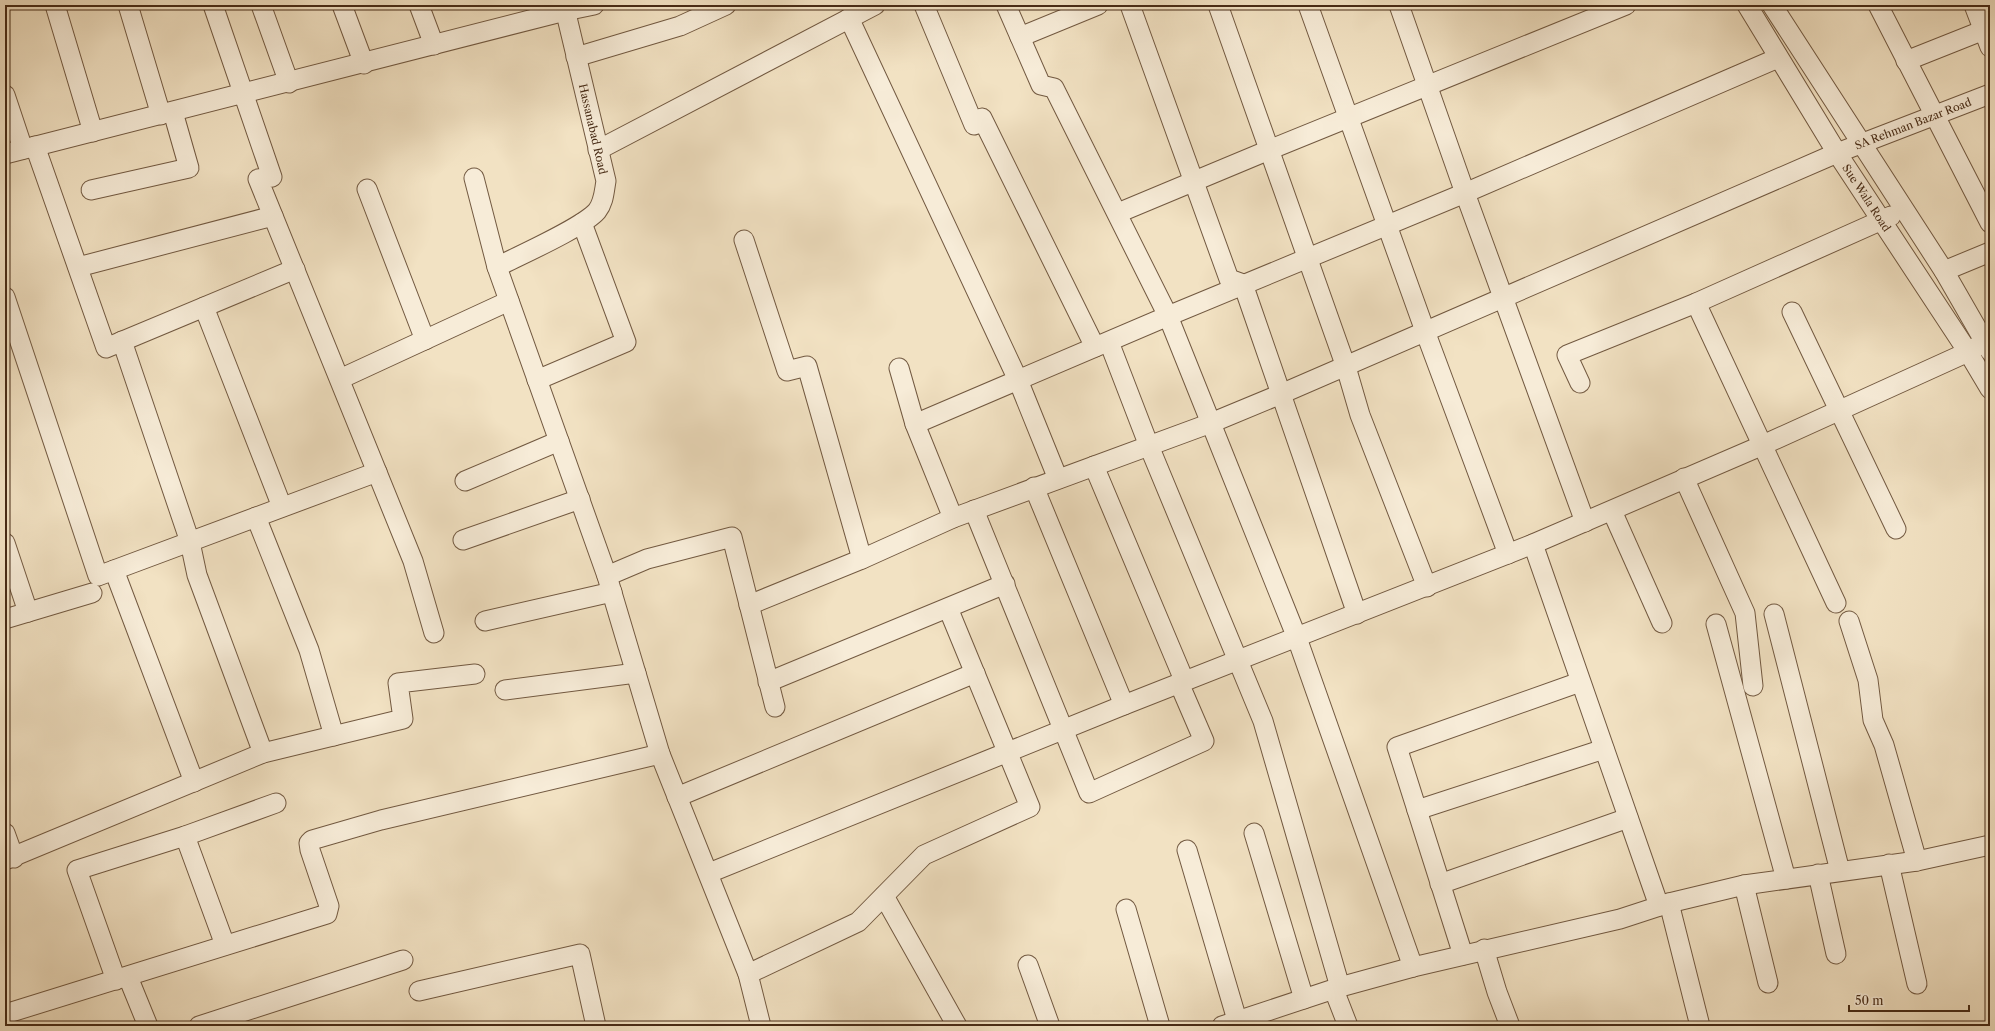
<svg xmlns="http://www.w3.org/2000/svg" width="1995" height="1031" font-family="'Libre Caslon Text',serif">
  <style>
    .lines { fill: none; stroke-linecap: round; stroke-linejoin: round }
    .minor-casing { stroke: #725941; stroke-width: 21 }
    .minor { stroke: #f7ecd8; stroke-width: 19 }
    .labels { text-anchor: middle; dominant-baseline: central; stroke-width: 3.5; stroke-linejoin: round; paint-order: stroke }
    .street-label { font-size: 11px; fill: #472b16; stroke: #f7ecd8 }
  </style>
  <rect width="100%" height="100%" fill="#f2e2c3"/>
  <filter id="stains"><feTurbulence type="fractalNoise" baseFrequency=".005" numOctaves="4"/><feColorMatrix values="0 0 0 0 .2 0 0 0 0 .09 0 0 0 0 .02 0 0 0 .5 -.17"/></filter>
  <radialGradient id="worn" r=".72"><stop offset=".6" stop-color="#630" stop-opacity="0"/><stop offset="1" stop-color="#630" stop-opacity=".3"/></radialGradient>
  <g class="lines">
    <defs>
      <g id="minor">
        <polyline points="55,5 93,132"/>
        <polyline points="128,5 161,115"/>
        <polyline points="213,5 272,177 258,179 413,561 434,633"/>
        <polyline points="261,5 289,83"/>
        <polyline points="342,5 364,64"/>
        <polyline points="419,5 434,45"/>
        <polyline points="924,5 974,125 982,118 1095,347"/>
        <polyline points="1006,5 1041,85 1054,88 1168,316 1297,638 1413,967"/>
        <polyline points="1130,5 1229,279 1243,284 1357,614"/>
        <polyline points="1218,5 1346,367 1360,415 1427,587"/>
        <polyline points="1308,5 1425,331 1508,554"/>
        <polyline points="1399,5 1465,193 1585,522"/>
        <path id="s1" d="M1747,5L1837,153L1968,352L1990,389"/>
        <polyline points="1772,5 1944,271 1990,351"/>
        <polyline points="1878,5 1990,223"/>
        <polyline points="1974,5 1990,47"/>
        <polyline points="849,18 1018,380 1058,479"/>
        <polyline points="1020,37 1098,5"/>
        <polyline points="576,57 680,26 726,5"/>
        <polyline points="1906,61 1984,30"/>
        <polyline points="5,95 23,149"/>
        <polyline points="35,146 106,348 295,269"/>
        <polyline points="598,150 875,5"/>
        <polyline points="5,154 565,11 594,5"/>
        <polyline points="474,178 497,267 607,576 660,754 748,974 761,1026"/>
        <polyline points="367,189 425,340"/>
        <polyline points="91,190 189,168 173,112"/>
        <polyline points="1118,213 1269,150 1626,5"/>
        <polyline points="744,240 787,371 807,366 862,559"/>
        <polyline points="78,267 273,216"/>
        <path d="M497,267C520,255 582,228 597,211C604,202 604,192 606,181L564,5"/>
        <polyline points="1944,271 1990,252"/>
        <polyline points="5,297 98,576 377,472"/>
        <polyline points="1696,303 1836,603"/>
        <polyline points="204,307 282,507"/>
        <polyline points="1792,312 1896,529"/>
        <polyline points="122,341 190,542 197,575 263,753"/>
        <polyline points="1109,342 1149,446 1263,721 1340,987"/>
        <polyline points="899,368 915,424 953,518"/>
        <polyline points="340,379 509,301"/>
        <polyline points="537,380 626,342 582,223"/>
        <polyline points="1580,383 1567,355 1696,303 1891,216"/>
        <polyline points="915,424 1168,316 1465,193 1778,58"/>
        <polyline points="1094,466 1184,680"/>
        <polyline points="1684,478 1745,613 1753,686"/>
        <polyline points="465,481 559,441"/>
        <polyline points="1034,487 1124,705"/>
        <polyline points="974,510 1089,793 1204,741 1179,683"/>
        <polyline points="1612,511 1662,623"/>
        <polyline points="256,517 309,650 334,736"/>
        <polyline points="463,540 580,499"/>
        <polyline points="5,543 28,612"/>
        <polyline points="1533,544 1659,906"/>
        <polyline points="114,570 194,782"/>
        <polyline points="607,576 647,559 732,537 775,707"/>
        <path id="s2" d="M749,605L862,559L953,518L1211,423L1281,394L1837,153L1990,94"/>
        <polyline points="1774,614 1840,871"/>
        <polyline points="5,619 92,593"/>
        <polyline points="485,621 612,592"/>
        <polyline points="1849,621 1868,680 1873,720 1884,745 1917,861"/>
        <polyline points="1716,624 1786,879"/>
        <polyline points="768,682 1005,584"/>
        <polyline points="505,690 636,673"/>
        <polyline points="677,797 975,673"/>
        <polyline points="1417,810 1604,749"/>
        <polyline points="5,833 14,858"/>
        <polyline points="1254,833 1304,999"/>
        <polyline points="185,836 225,945"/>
        <polyline points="1187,850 1237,1020"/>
        <polyline points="5,860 263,753 403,719 398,683 475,674"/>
        <polyline points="1889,864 1917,984"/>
        <polyline points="709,873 1124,705 1533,544 1763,445 1968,352 1984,342"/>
        <polyline points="1818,874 1836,954"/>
        <polyline points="1440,884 1628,818"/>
        <polyline points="1744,885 1768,983"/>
        <polyline points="884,896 957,1026"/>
        <polyline points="1669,903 1700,1026"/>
        <polyline points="1126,909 1160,1026"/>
        <polyline points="1484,949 1497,992 1510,1026"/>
        <polyline points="1463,955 1397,747 1580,682"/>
        <polyline points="1028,965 1050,1026"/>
        <polyline points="748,974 858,922 924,855 1030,807 948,608"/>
        <polyline points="128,977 148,1026"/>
        <polyline points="116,980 77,870 185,836 276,803"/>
        <polyline points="1334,990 1348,1026"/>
        <polyline points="419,991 580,954 596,1026"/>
        <polyline points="5,1014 327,914 329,906 310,850 309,843 312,840 381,820 660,754"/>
        <polyline points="199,1026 403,960"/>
        <polyline points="1222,1026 1340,987 1413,967 1620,919 1669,903 1744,885 1917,861 1990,845"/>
      </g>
    </defs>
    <use href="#minor" class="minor-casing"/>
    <use href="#minor" class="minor"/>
  </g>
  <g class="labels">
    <g class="street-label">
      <text stroke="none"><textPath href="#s2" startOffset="1260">SA Rehman Bazar Road</textPath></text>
      <text transform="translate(593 129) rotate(77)">Hassanabad Road</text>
      <text stroke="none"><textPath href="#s1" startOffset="227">Sue Wala Road</textPath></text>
    </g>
  </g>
  <rect width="1995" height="1031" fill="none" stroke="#f2e2c3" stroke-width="20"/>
  <rect x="6" y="6" width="1983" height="1019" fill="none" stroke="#472b16" stroke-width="2"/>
  <rect x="10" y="10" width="1975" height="1011" fill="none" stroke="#472b16"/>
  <path d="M1849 1005v6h120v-6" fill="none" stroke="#472b16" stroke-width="2"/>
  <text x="1855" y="1005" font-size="12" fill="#472b16" stroke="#f7ecd8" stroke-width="3" paint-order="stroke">50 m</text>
  <rect width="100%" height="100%" filter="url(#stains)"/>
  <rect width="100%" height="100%" fill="url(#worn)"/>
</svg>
